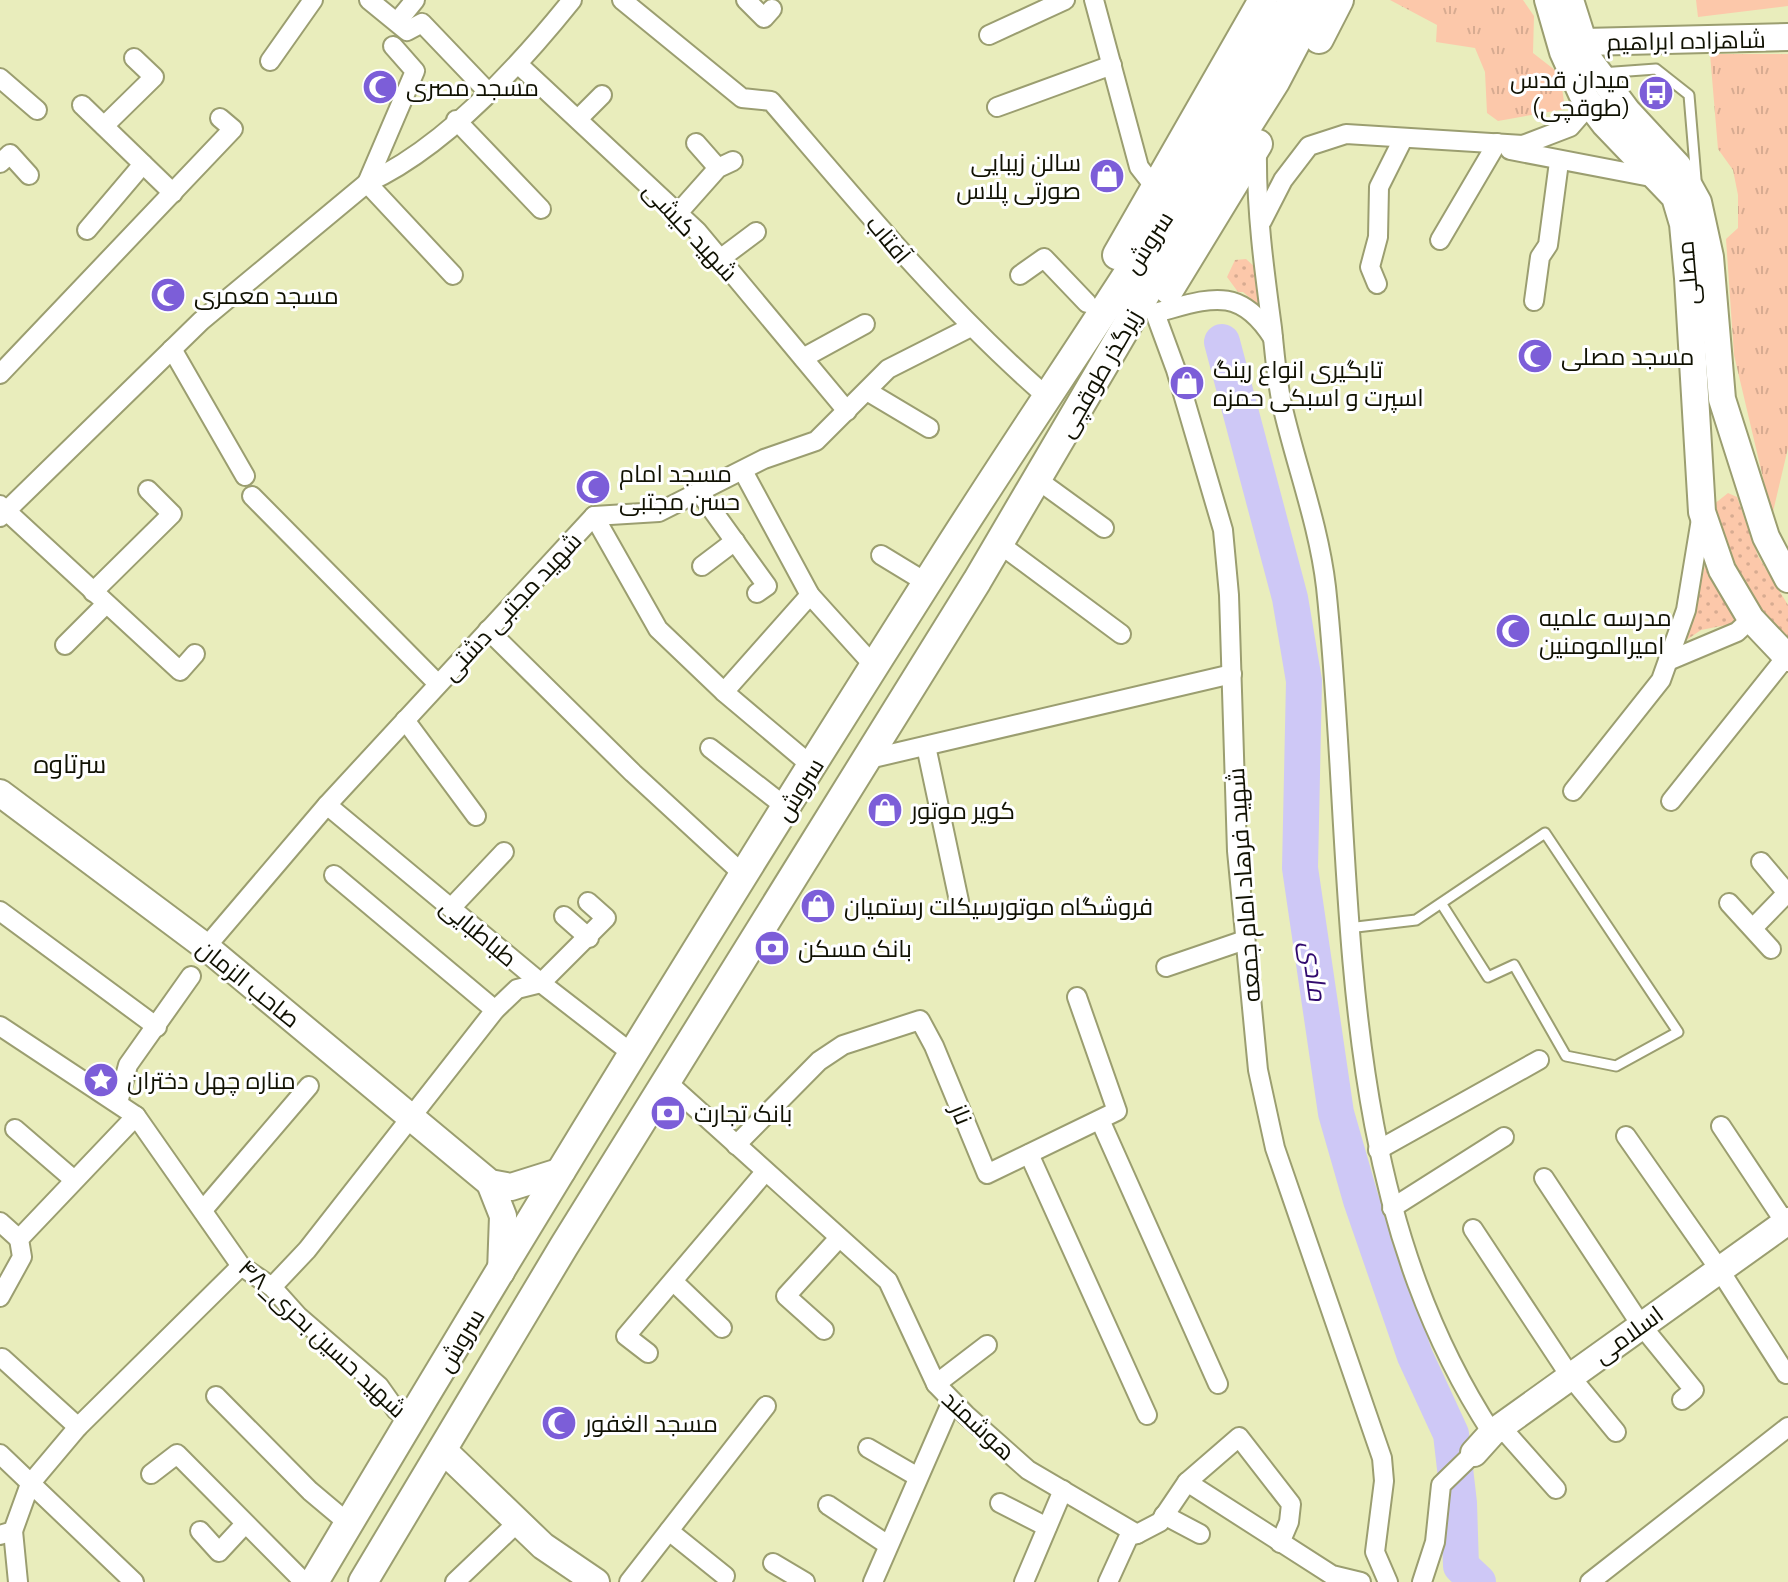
<svg xmlns="http://www.w3.org/2000/svg" width="1788" height="1582" font-family="'IBM Plex Sans',Cairo,sans-serif">
  <style>
    .grass { fill: url(#grass-dots) }
    .park { fill: url(#park-tufts) }
    .pitch { fill: #fcc8aa }
    .lines { fill: none; stroke-linecap: round; stroke-linejoin: round }
    .river { stroke: #cec8f6; stroke-width: 36 }
    .lane-casing { stroke: #9b9e70; stroke-width: 13 }
    .street-casing { stroke: #9b9e70; stroke-width: 22 }
    .secondary-casing { stroke: #9b9e70; stroke-width: 30 }
    .primary-casing { stroke: #9b9e70; stroke-width: 32 }
    .lane { stroke: #fff; stroke-width: 9 }
    .street { stroke: #fff; stroke-width: 18 }
    .secondary { stroke: #fff; stroke-width: 26 }
    .primary { stroke: #fff; stroke-width: 28 }
    .labels { text-anchor: middle; dominant-baseline: central; stroke-width: 6; stroke-linejoin: round; paint-order: stroke }
    .street-label { font-size: 24px; fill: #101102; stroke: #fff }
    .poi-label { font-size: 24px; fill: #101102; stroke: #fff; text-anchor: start }
    .neighbourhood-label { font-size: 26px; fill: #101102; stroke: #fff }
    .water-label { font-size: 26px; font-style: italic; fill: #310a6e; stroke: #fff }
  </style>
  <defs>
    <pattern id="grass-dots" width="8" height="8" patternUnits="userSpaceOnUse" patternTransform="scale(2)"><rect width="8" height="8" fill="#fcc8aa"/><path d="M2 2h.1M6 6h.1" fill="none" stroke="#d7ab91" stroke-width="1.8" stroke-linecap="round"/></pattern>
    <pattern id="park-tufts" width="24" height="20" patternUnits="userSpaceOnUse" patternTransform="scale(2)"><rect width="24" height="20" fill="#fcc8aa"/><path d="M3 7l-1-3M5 7V3M7 7l1-3M15 17l-1-3M17 17v-4M19 17l1-3" fill="none" stroke="#d7ab91"/></pattern>
  </defs>
  <rect width="100%" height="100%" fill="#e9edbc"/>
  <g class="grass">
    <polygon points="1246,259 1256,268 1262,308 1243,292 1238,292 1227,277 1235,260"/>
    <path d="M1728,493L1737,497L1758,556L1788,605V638L1784,639C1745,602 1730,554 1713,505Z"/>
    <polygon points="1705,566 1736,623 1701,630 1685,641"/>
  </g>
  <g class="park">
    <polygon points="1390,0 1523,0 1534,16 1533,53 1560,74 1565,109 1498,121 1487,113 1485,72 1475,48 1436,42 1437,25"/>
    <polygon points="1710,54 1788,54 1788,448 1772,516 1734,355 1726,239 1738,228 1738,195 1733,170 1718,149"/>
  </g>
  <polygon class="pitch" points="1696,0 1788,0 1788,6 1698,17"/>
  <g class="lines">
    <polyline class="river" points="1222,342 1290,598 1304,681 1300,868 1336,1113 1361,1200 1415,1356 1451,1434 1459,1503 1461,1566 1478,1582"/>
    <defs>
      <g id="lane">
        <polyline points="1601,73 1656,69 1689,95 1696,179"/>
        <polyline points="1348,928 1416,920 1545,833 1678,1032 1616,1066 1566,1056 1514,965 1488,977 1441,903"/>
      </g>
      <g id="street">
        <polyline points="369,0 407,31 422,23 488,92"/>
        <path d="M622,0L742,98L771,101C857,201 938,300 1037,388"/>
        <polyline points="746,0 764,18 772,9"/>
        <polyline points="1094,0 1139,167 1157,190"/>
        <polyline points="397,22 415,0"/>
        <polyline points="989,35 1065,0"/>
        <polyline points="270,61 313,0"/>
        <polyline points="519,65 697,231 847,411"/>
        <polyline points="0,78 37,110"/>
        <polyline points="82,105 173,193"/>
        <polyline points="997,107 1112,65"/>
        <polyline points="578,119 602,95"/>
        <polyline points="456,120 541,209"/>
        <polyline points="104,126 154,77 134,58"/>
        <polyline points="696,143 718,168"/>
        <path d="M1257,150C1256,209 1264,269 1272,328C1275,356 1277,386 1284,413C1298,471 1319,527 1326,587C1357,874 1327,1180 1492,1433"/>
        <polyline points="1510,150 1656,178"/>
        <polyline points="0,163 10,154 29,175"/>
        <polyline points="367,183 415,71 393,46"/>
        <polyline points="367,183 453,275"/>
        <polyline points="678,213 718,168 733,161"/>
        <polyline points="1262,221 1283,180 1309,146 1346,134 1523,145 1570,127 1590,104"/>
        <polyline points="87,230 143,164"/>
        <polyline points="1440,240 1497,143"/>
        <polyline points="720,259 756,232"/>
        <polyline points="1020,275 1044,258 1087,303"/>
        <polyline points="1377,284 1370,267 1378,237 1379,187 1403,139"/>
        <polyline points="1534,301 1540,257 1548,245 1559,162"/>
        <path d="M1273,338C1239,284 1209,299 1155,313L1176,370L1223,530L1229,595L1237,851L1258,1070L1275,1148L1382,1458L1384,1481L1375,1552L1388,1582"/>
        <polyline points="172,349 245,476"/>
        <polyline points="803,358 865,324"/>
        <polyline points="0,374 233,129 220,118"/>
        <polyline points="867,391 929,428"/>
        <polyline points="743,471 810,595 875,667"/>
        <polyline points="1042,483 1104,528"/>
        <polyline points="700,493 767,586 757,593"/>
        <polyline points="252,496 438,684"/>
        <polyline points="0,505 180,671 195,654"/>
        <polyline points="594,516 658,629 724,692 813,767"/>
        <path d="M0,517L201,321L367,183C444,148 519,66 572,0"/>
        <polyline points="1001,545 1121,634"/>
        <polyline points="881,555 927,583"/>
        <polyline points="702,566 735,541"/>
        <polyline points="93,592 172,514 148,490"/>
        <polyline points="488,630 633,773 745,876"/>
        <polyline points="65,645 106,604"/>
        <polyline points="1668,661 1737,632 1751,619"/>
        <polyline points="724,692 810,595"/>
        <polyline points="405,720 476,816"/>
        <polyline points="926,746 959,901"/>
        <polyline points="710,748 787,808"/>
        <polyline points="869,759 1232,674"/>
        <polyline points="1573,791 1661,680 1686,610 1701,519"/>
        <polyline points="1671,801 1786,657"/>
        <polyline points="327,805 541,983 634,1055"/>
        <polyline points="1761,862 1788,894"/>
        <polyline points="334,875 495,1010"/>
        <polyline points="1729,903 1771,949"/>
        <polyline points="451,908 504,852"/>
        <polyline points="0,911 157,1027"/>
        <polyline points="564,916 589,938"/>
        <polyline points="1753,928 1788,892"/>
        <polyline points="206,947 327,805 594,516 659,512 764,459 816,441 888,369 969,328"/>
        <polyline points="1166,967 1245,940"/>
        <polyline points="0,1026 136,1116 241,1266 272,1287 298,1316 379,1386 396,1410 412,1420"/>
        <polyline points="667,1082 888,1281 936,1384 966,1415 1028,1470 1137,1534 1160,1522 1187,1482 1332,1575 1361,1582"/>
        <polyline points="118,1103 128,1065 191,976"/>
        <polyline points="1100,1120 1218,1384"/>
        <polyline points="1721,1126 1788,1227"/>
        <polyline points="15,1129 73,1179"/>
        <polyline points="1626,1136 1719,1269 1786,1374"/>
        <polyline points="736,1145 819,1061 843,1045 920,1020 934,1046 987,1174 1117,1111 1077,997"/>
        <polyline points="1378,1150 1539,1060"/>
        <polyline points="1029,1154 1147,1415"/>
        <polyline points="1544,1178 1641,1325 1694,1390 1682,1400"/>
        <polyline points="1392,1208 1504,1137"/>
        <polyline points="203,1210 309,1086"/>
        <polyline points="0,1222 19,1239"/>
        <polyline points="1473,1229 1570,1376 1616,1432"/>
        <polyline points="675,1283 722,1328"/>
        <polyline points="272,1287 307,1250 495,1010 517,989 541,983 606,918 588,902"/>
        <polyline points="0,1297 22,1257 19,1239 136,1116"/>
        <polyline points="824,1330 786,1296 838,1239"/>
        <polyline points="648,1353 626,1336 765,1172"/>
        <polyline points="2,1358 78,1427"/>
        <polyline points="936,1384 987,1345"/>
        <polyline points="216,1396 310,1491 348,1523"/>
        <polyline points="1501,1427 1556,1489"/>
        <polyline points="868,1448 918,1477"/>
        <polyline points="0,1454 134,1582"/>
        <polyline points="151,1474 177,1454 304,1582"/>
        <polyline points="1187,1482 1239,1437 1291,1504 1289,1522 1280,1543"/>
        <polyline points="1000,1503 1047,1527"/>
        <polyline points="828,1505 888,1545"/>
        <polyline points="1164,1515 1200,1534"/>
        <polyline points="13,1531 18,1582"/>
        <polyline points="200,1531 219,1552 245,1524"/>
        <polyline points="669,1531 725,1576"/>
        <polyline points="0,1535 13,1531 30,1484 78,1427 241,1266"/>
        <polyline points="773,1563 805,1582"/>
        <polyline points="455,1582 518,1522"/>
        <polyline points="629,1582 766,1406"/>
        <polyline points="873,1582 952,1401"/>
        <polyline points="1024,1582 1063,1490"/>
        <polyline points="1108,1582 1129,1536 1137,1534"/>
        <polyline points="1422,1582 1435,1542 1441,1485 1474,1453"/>
        <polyline points="1590,1582 1788,1427"/>
      </g>
      <g id="secondary">
        <polyline points="1548,0 1563,52 1582,94 1605,124 1675,197 1683,224 1688,278 1702,512 1722,570 1751,619 1788,658"/>
        <polyline points="1570,0 1589,60 1627,111 1678,166 1698,202 1710,257 1722,399 1766,537 1788,579"/>
        <polyline points="1584,42 1788,37"/>
        <polyline points="0,793 206,947 490,1183 511,1187 562,1171"/>
        <polyline points="490,1183 503,1216 501,1272"/>
        <polyline points="442,1449 543,1546 596,1582"/>
        <polyline points="1474,1453 1492,1433 1788,1221"/>
      </g>
      <g id="primary">
        <polyline points="1319,39 1339,0"/>
        <polyline points="1117,255 1263,0"/>
        <polyline points="1169,290 1258,144"/>
        <path d="M314,1582C517,1239 726,899 940,562C1058,375 1188,195 1293,0"/>
        <polyline points="363,1582 564,1246 977,581 1203,196 1275,82 1318,0"/>
      </g>
    </defs>
    <use href="#lane" class="lane-casing"/>
    <use href="#street" class="street-casing"/>
    <use href="#secondary" class="secondary-casing"/>
    <use href="#primary" class="primary-casing"/>
    <use href="#lane" class="lane"/>
    <use href="#street" class="street"/>
    <use href="#secondary" class="secondary"/>
    <use href="#primary" class="primary"/>
  </g>
  <defs>
    <symbol id="mosque-disc" viewBox="-11 -11 22 22"><circle r="9.5" fill="#7c5ed8" stroke="#fff"/><path d="M3.5-4.9A6 6 0 1 0 3.5 4.9A5 5 0 1 1 3.5-4.9Z" fill="#fff"/></symbol>
    <symbol id="bus-disc" viewBox="-11 -11 22 22"><circle r="9.5" fill="#7c5ed8" stroke="#fff"/><path d="M-5-6H5V4H4V6H2V4H-2V6H-4V4H-5ZM-3.5-4V0h7V-4ZM-3.5 1.2v1.5H-2V1.2ZM2 1.2v1.5H3.5V1.2Z" fill="#fff"/></symbol>
    <symbol id="shop-disc" viewBox="-11 -11 22 22"><circle r="9.5" fill="#7c5ed8" stroke="#fff"/><path d="M-5-2.5h2.3a2.7 3.5 0 0 1 5.4 0H5L5.5 6h-11ZM-1.5-2.5h3a1.5 2.3 0 0 0-3 0Z" fill="#fff"/></symbol>
    <symbol id="bank-disc" viewBox="-11 -11 22 22"><circle r="9.5" fill="#7c5ed8" stroke="#fff"/><path d="M-6-4H6V4H-6ZM0-2.3a2.3 2.3 0 1 0 0 4.6a2.3 2.3 0 1 0 0-4.6Z" fill="#fff"/></symbol>
    <symbol id="sight-disc" viewBox="-11 -11 22 22"><circle r="9.5" fill="#7c5ed8" stroke="#fff"/><path d="M0-6L1.8-2.2L6-1.7L2.9 1.2L3.7 5.4L0 3.3L-3.7 5.4L-2.9 1.2L-6-1.7L-1.8-2.2Z" fill="#fff"/></symbol>
  </defs>
  <g fill-rule="evenodd">
    <use href="#mosque-disc" x="360" y="67" width="40" height="40"/>
    <use href="#bus-disc" x="1636" y="73" width="40" height="40"/>
    <use href="#shop-disc" x="1087" y="156" width="40" height="40"/>
    <use href="#mosque-disc" x="148" y="275" width="40" height="40"/>
    <use href="#mosque-disc" x="1515" y="336" width="40" height="40"/>
    <use href="#shop-disc" x="1167" y="363" width="40" height="40"/>
    <use href="#mosque-disc" x="573" y="467" width="40" height="40"/>
    <use href="#mosque-disc" x="1493" y="611" width="40" height="40"/>
    <use href="#shop-disc" x="865" y="790" width="40" height="40"/>
    <use href="#shop-disc" x="798" y="886" width="40" height="40"/>
    <use href="#bank-disc" x="752" y="928" width="40" height="40"/>
    <use href="#sight-disc" x="81" y="1060" width="40" height="40"/>
    <use href="#bank-disc" x="648" y="1093" width="40" height="40"/>
    <use href="#mosque-disc" x="539" y="1403" width="40" height="40"/>
  </g>
  <g class="labels">
    <g class="street-label">
      <text transform="translate(1686 40) rotate(-1)">شاهزاده ابراهیم</text>
      <text transform="translate(691 231) rotate(47)">شهید کیشی</text>
      <text transform="translate(889 239) rotate(50)">آفتاب</text>
      <text transform="translate(1148 242) rotate(-57)">سروش</text>
      <text transform="translate(1687 273) rotate(-95)">مصلی</text>
      <text transform="translate(1099 373) rotate(-60)">زیرگذر طوقچی</text>
      <text transform="translate(511 606) rotate(-47)">شهید مجتبی دشتی</text>
      <text transform="translate(799 789) rotate(-58)">سروش</text>
      <text transform="translate(1243 885) rotate(-94)">شهید فرهاد امام جمعه</text>
      <text transform="translate(479 932) rotate(40)">طباطبایی</text>
      <text transform="translate(249 983) rotate(39)">صاحب الزمان</text>
      <text transform="translate(962 1114) rotate(68)">ناز</text>
      <text transform="translate(1628 1334) rotate(-36)">اسلامی</text>
      <text transform="translate(323 1338) rotate(43)">۴۸_شهید حسین بحری</text>
      <text transform="translate(460 1340) rotate(-59)">سروش</text>
      <text transform="translate(979 1425) rotate(43)">هوشمند</text>
    </g>
    <g class="poi-label">
      <text x="1630" y="79" text-anchor="end">میدان قدس<tspan x="1630" dy="28">(طوقچی)</tspan></text>
      <text x="406" y="87">مسجد مصری</text>
      <text x="1081" y="162" text-anchor="end">سالن زیبایی<tspan x="1081" dy="28">صورتی پلاس</tspan></text>
      <text x="194" y="295">مسجد معمری</text>
      <text x="1561" y="356">مسجد مصلی</text>
      <text x="1213" y="369">تابگیری انواع رینگ<tspan x="1213" dy="28">اسپرت و اسبکی حمزه</tspan></text>
      <text x="619" y="473">مسجد امام<tspan x="619" dy="28">حسن مجتبی</tspan></text>
      <text x="1539" y="617">مدرسه علمیه<tspan x="1539" dy="28">امیرالمومنین</tspan></text>
      <text x="911" y="810">کویر موتور</text>
      <text x="844" y="906">فروشگاه موتورسیکلت رستمیان</text>
      <text x="798" y="948">بانک مسکن</text>
      <text x="127" y="1080">مناره چهل دختران</text>
      <text x="694" y="1113">بانک تجارت</text>
      <text x="585" y="1423">مسجد الغفور</text>
    </g>
    <g class="neighbourhood-label">
      <text x="70" y="763">سرتاوه</text>
    </g>
    <g class="water-label">
      <text transform="translate(1315 971) rotate(82)">مادی</text>
    </g>
  </g>
</svg>
